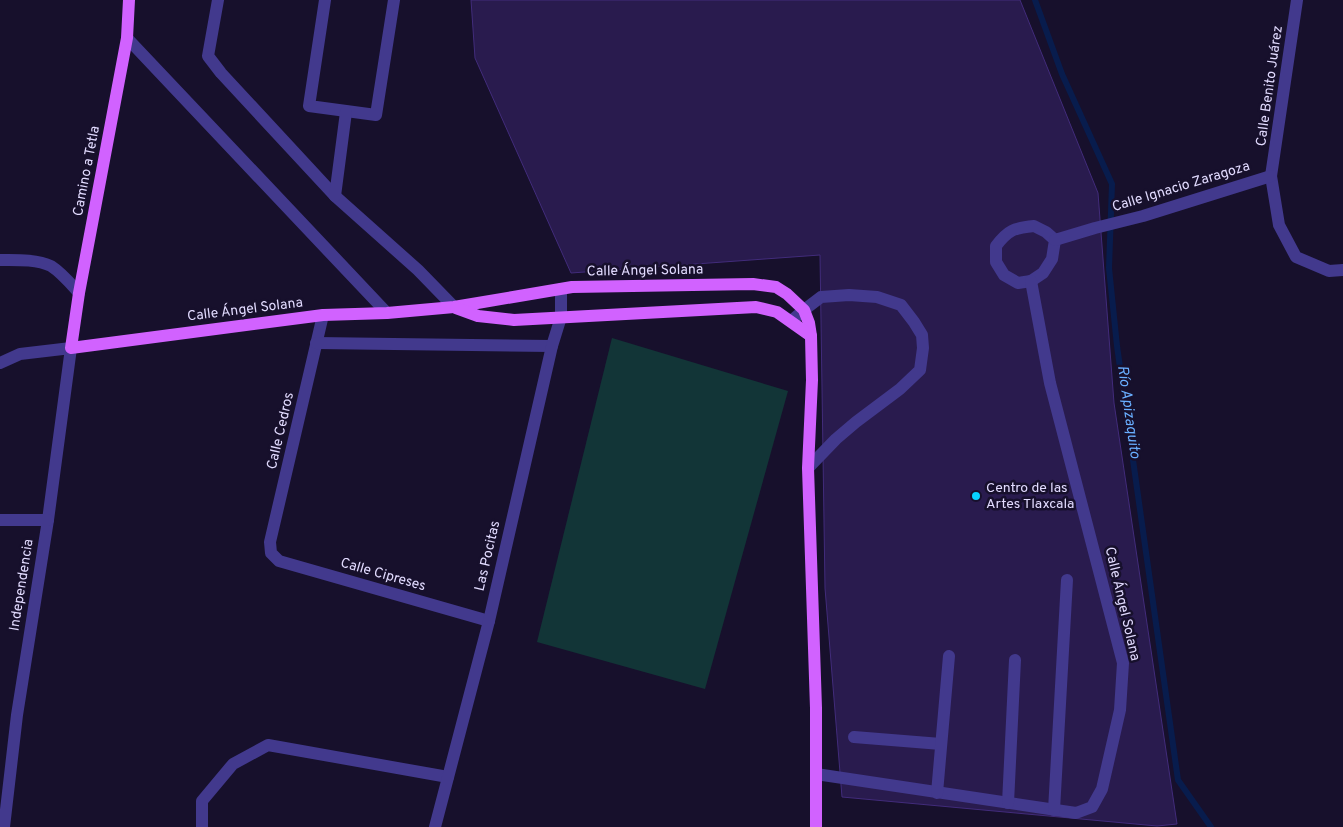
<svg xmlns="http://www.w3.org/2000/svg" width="1343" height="827" font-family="Overpass,sans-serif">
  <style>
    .green { fill: #123537 }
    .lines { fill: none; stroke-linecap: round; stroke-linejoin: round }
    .stream { stroke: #081c4d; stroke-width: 6 }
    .building { fill: #291b4e; stroke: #422c7b }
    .minor { stroke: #42398d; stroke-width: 12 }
    .major { stroke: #d162ff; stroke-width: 12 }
    .poi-dot { fill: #07d2ff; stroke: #17102c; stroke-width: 2 }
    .labels { text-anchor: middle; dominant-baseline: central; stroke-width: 5; stroke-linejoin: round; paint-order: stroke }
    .street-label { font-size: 14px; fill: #e2dbff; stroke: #17102c }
    .poi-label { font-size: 14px; fill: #e2dbff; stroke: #17102c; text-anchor: start }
    .water-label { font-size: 15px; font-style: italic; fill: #69aeff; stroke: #17102c }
  </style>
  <rect width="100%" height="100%" fill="#17102c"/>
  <polygon class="green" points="612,338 788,391 705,689 537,642"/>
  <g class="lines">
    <polyline class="stream" points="1035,0 1062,74 1112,184 1109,268 1117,346 1178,780 1211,827"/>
  </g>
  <polygon class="building" points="471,0 1020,0 1098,193 1114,403 1177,824 1157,826 842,797 825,588 820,255 571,273 475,58"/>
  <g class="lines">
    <g class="minor">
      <polyline points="218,0 208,56 221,73 335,196 418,270 454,307"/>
      <polyline points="325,0 309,106 376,115 394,0"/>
      <polyline points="1297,0 1271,176 1279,225 1296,257 1329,271 1343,270"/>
      <polyline points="127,38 387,313"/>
      <polyline points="335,196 346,112"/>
      <path d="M1034,226L1046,232L1055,240L1052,259L1043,273L1031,281L1018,283L1004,275L996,262V246C1008,230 1014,228 1034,226Z"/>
      <polyline points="1055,240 1095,228 1143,216 1271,176"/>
      <path d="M0,260C15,260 37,259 51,266C62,273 71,284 79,293"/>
      <polyline points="323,315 270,542 271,553 279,561 489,621"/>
      <polyline points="791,321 804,310 821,297 849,295 877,297 901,305 914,322 922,335 923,348 920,370 900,389 856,422 836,439 808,468"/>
      <polyline points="316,343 552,346"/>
      <polyline points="0,363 20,354 71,348 48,520 17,715 4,827"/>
      <polyline points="0,520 48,520"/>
      <polyline points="854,737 941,744"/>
      <polyline points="816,774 1076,813 1092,807 1102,789 1120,710 1123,663 1050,383 1031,281"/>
      <polyline points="937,793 949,656"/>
      <polyline points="1008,803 1015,660"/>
      <polyline points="1054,810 1067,580"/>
      <polyline points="202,827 202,801 233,764 268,745 448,777"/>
      <polyline points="435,827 489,621 552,346 561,317 561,289"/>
    </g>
    <g class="major">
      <polyline points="129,0 127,38 79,293 71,348 323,315 387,313 454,307 572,287 753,284 776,287 787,294 804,310 809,323 811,336 812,380 808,468 816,708 816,827"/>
      <polyline points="456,308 478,316 514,320 756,307 777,312 811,336"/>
    </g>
  </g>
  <circle class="poi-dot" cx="976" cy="496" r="5"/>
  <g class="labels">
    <g class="street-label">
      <text transform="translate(1270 86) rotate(-82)">Calle Benito Juárez</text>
      <text transform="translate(87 171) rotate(-79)">Camino a Tetla</text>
      <text transform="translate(1181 187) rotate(-17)">Calle Ignacio Zaragoza</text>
      <text transform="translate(645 271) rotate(-1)">Calle Ángel Solana</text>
      <text transform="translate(245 310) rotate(-7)">Calle Ángel Solana</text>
      <text transform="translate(281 431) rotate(-77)">Calle Cedros</text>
      <text transform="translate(488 556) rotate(-77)">Las Pocitas</text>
      <text transform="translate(383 575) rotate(16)">Calle Cipreses</text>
      <text transform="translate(22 585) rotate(-81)">Independencia</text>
      <text transform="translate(1122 604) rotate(77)">Calle Ángel Solana</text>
    </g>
    <g class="poi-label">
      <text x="986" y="488">Centro de las<tspan x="986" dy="16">Artes Tlaxcala</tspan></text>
    </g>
    <g class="water-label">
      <text transform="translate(1128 412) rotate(82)">Río Apizaquito</text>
    </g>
  </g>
</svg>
